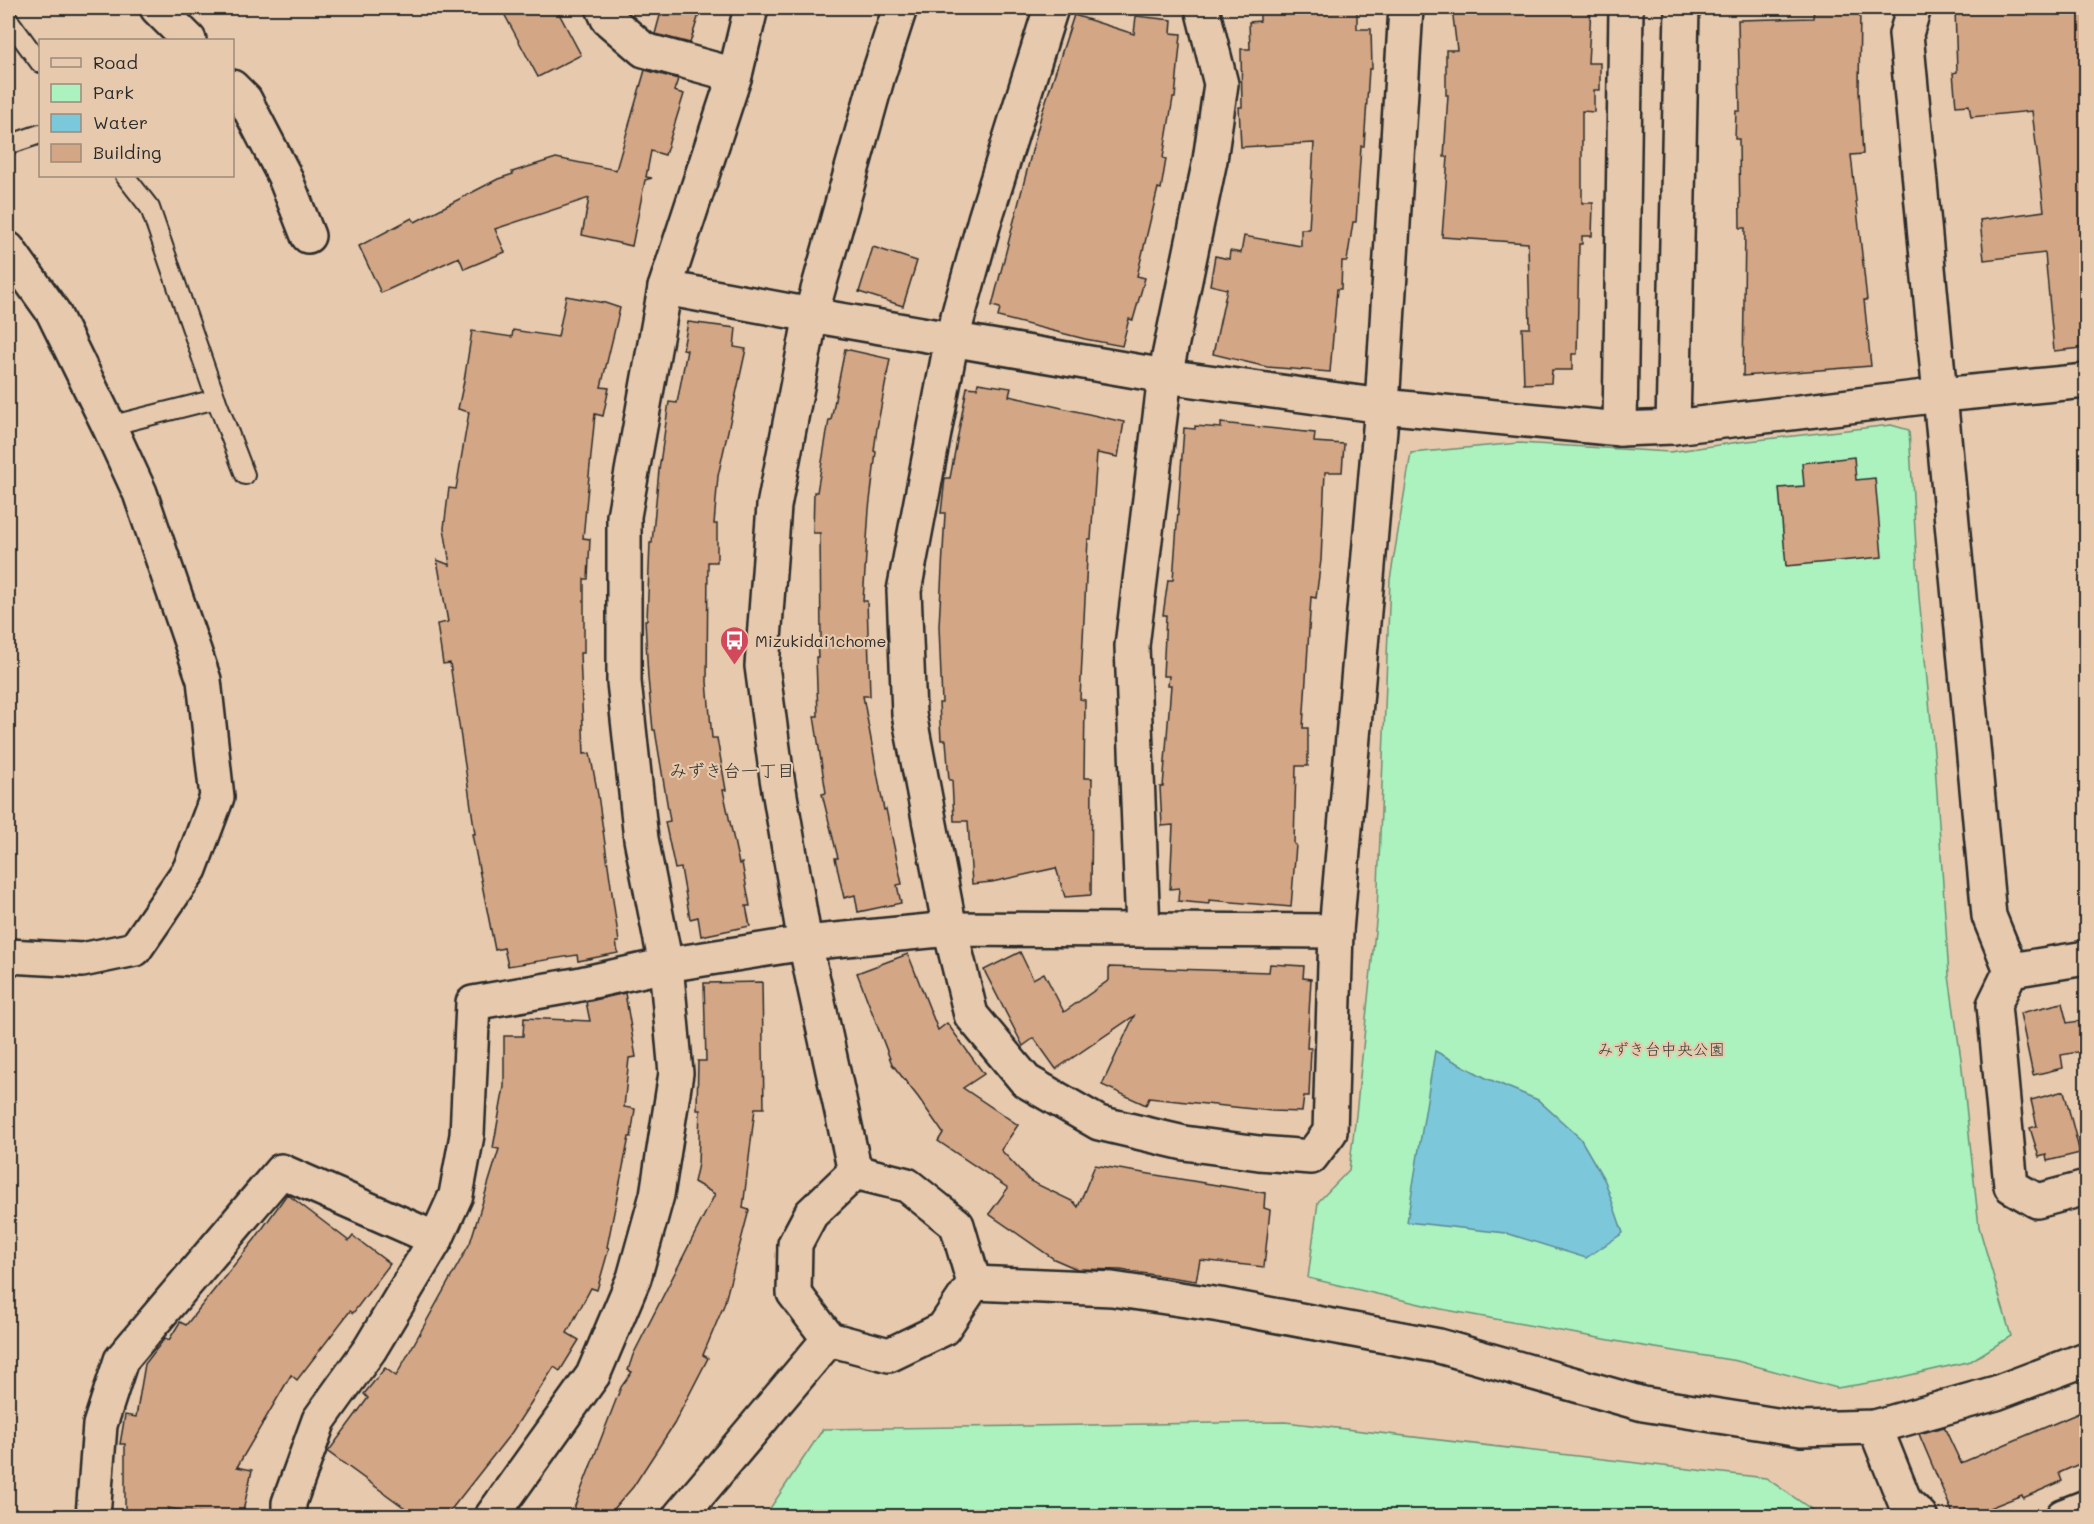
<svg xmlns="http://www.w3.org/2000/svg" width="2094" height="1524" font-family="Mali,'Klee One',sans-serif">
  <style>
    .green { fill: #abf2be; stroke: #6b8e74; stroke-width: 1.5 }
    .water { fill: #7bc8da; stroke: #5b8994; stroke-width: 1.5 }
    .building { fill: #d3a685; stroke: #2b2b2b; stroke-width: 1.5 }
    .lines { fill: none; stroke-linecap: round; stroke-linejoin: round }
    .service-casing { stroke: #2b2b2b; stroke-width: 22 }
    .minor-casing { stroke: #2b2b2b; stroke-width: 38 }
    .service { stroke: #e7caad; stroke-width: 18 }
    .minor { stroke: #e7caad; stroke-width: 33 }
    .labels { text-anchor: middle; dominant-baseline: central; stroke-width: 4.5; stroke-linejoin: round; paint-order: stroke }
    .poi-label { font-size: 16px; fill: #2b2b2b; stroke: #e7caad; text-anchor: start }
    .park-label { font-size: 16px; fill: #383f3a; stroke: #e7caad }
    .neighbourhood-label { font-size: 18px; fill: #2b2b2b; stroke: #e7caad }
  </style>
  <rect width="100%" height="100%" fill="#e7caad"/>
  <filter id="ink" filterUnits="userSpaceOnUse"><feTurbulence type="fractalNoise" baseFrequency=".0167" numOctaves="2"/><feDisplacementMap in="SourceGraphic" scale="12" xChannelSelector="R" yChannelSelector="G"/><feConvolveMatrix kernelMatrix="1 2 1 2 8 2 1 2 1" color-interpolation-filters="sRGB"/></filter>
  <g filter="url(#ink)">
    <g class="green">
      <polygon points="1891,425 1909,430 1919,597 1935,763 1949,976 1961,1059 1979,1227 2011,1336 1971,1361 1893,1379 1837,1388 1737,1361 1637,1345 1441,1309 1308,1278 1318,1202 1349,1170 1356,1115 1377,912 1390,580 1411,453 1519,443 1670,452 1739,442"/>
      <polygon points="1285,1422 1766,1478 1821,1516 765,1516 823,1429"/>
    </g>
    <polygon class="water" points="1435,1051 1486,1078 1538,1100 1580,1138 1605,1181 1623,1233 1586,1258 1506,1233 1407,1222"/>
    <g class="building">
      <polygon points="501,8 556,8 581,55 538,77"/>
      <polygon points="662,8 701,8 690,43 655,34"/>
      <polygon points="1452,8 1591,8 1588,63 1600,63 1600,90 1594,90 1594,112 1582,111 1582,203 1593,203 1592,236 1582,236 1582,244 1579,244 1577,354 1572,354 1572,370 1552,370 1551,383 1524,384 1522,328 1530,328 1528,243 1442,237 1448,157 1444,157 1448,95 1446,95 1446,50 1457,50"/>
      <polygon points="1814,8 1860,8 1859,91 1863,154 1851,155 1867,300 1864,300 1871,366 1743,376 1745,228 1740,228 1739,139 1735,139 1736,111 1740,111 1738,20 1813,18"/>
      <polygon points="1955,8 2086,8 2086,336 2081,337 2082,348 2054,351 2045,253 1984,260 1980,220 2044,211 2032,111 1971,117 1969,105 1956,106 1953,73 1957,72"/>
      <polygon points="1357,9 1357,29 1371,29 1372,69 1369,69 1364,146 1361,146 1356,222 1353,222 1347,261 1342,261 1341,289 1337,289 1330,372 1267,367 1213,354 1227,289 1210,285 1215,256 1229,259 1230,251 1241,253 1244,236 1301,246 1301,229 1309,229 1314,143 1241,147 1239,107 1242,107 1241,49 1250,49 1249,22 1260,21 1260,11"/>
      <polygon points="1074,15 1134,34 1136,16 1172,20 1171,33 1181,34 1175,98 1173,98 1163,158 1166,159 1161,189 1158,188 1137,276 1145,278 1133,320 1129,319 1122,346 1085,339 998,317 1000,308 992,306 1041,116"/>
      <polygon points="645,70 678,79 674,91 684,94 665,155 651,151 646,177 652,178 645,180 632,246 582,235 589,198 495,229 505,252 464,269 459,257 381,293 359,246 412,218 415,222 498,179 513,174 512,172 556,158 616,170"/>
      <polygon points="873,247 917,261 903,306 859,292"/>
      <polygon points="566,296 605,303 620,308 601,387 609,388 603,416 595,414 583,538 590,539 588,579 584,579 584,653 580,653 584,754 590,753 598,795 619,942 616,942 618,953 578,961 577,955 508,966 504,948 495,950 472,834 475,834 450,663 443,664 437,624 448,622 437,560 450,565 444,528 449,488 456,489 469,412 458,409 464,381 472,331 512,337 513,330 558,337"/>
      <polygon points="688,322 736,328 734,347 746,349 718,476 714,524 717,524 717,562 708,562 707,682 712,738 717,738 726,790 723,790 739,864 742,863 750,906 746,906 750,926 701,936 698,917 690,919 681,868 675,869 665,822 670,821 655,730 653,730 648,678 645,620 647,620 650,543 652,543 659,470 669,402 677,403 687,350 683,349"/>
      <polygon points="845,349 890,359 877,428 874,451 876,452 869,509 863,601 867,601 870,696 863,696 884,810 886,809 902,884 897,885 901,903 858,912 855,895 844,898 835,858 838,858 822,794 826,793 814,716 818,716 816,657 818,657 817,640 821,639 820,533 813,533 814,492 817,492 829,420 831,420"/>
      <polygon points="978,383 1011,388 1009,396 1124,422 1118,457 1097,453 1091,539 1088,539 1080,699 1085,700 1084,778 1092,778 1091,895 1065,897 1056,868 992,882 972,884 968,821 954,821 952,780 949,780 946,740 941,740 939,703 942,703 939,626 945,513 941,513 945,478 950,478 967,387 977,388"/>
      <polygon points="1221,423 1315,433 1314,442 1344,444 1342,472 1325,472 1321,560 1316,598 1311,597 1303,728 1308,728 1308,766 1296,766 1294,844 1296,845 1291,907 1209,900 1209,904 1178,901 1179,888 1170,889 1173,825 1162,826 1160,787 1163,787 1171,685 1168,685 1169,676 1163,676 1166,615 1163,615 1168,580 1173,580 1184,428 1195,429 1195,426 1221,428"/>
      <polygon points="1854,457 1856,480 1875,478 1882,557 1786,566 1779,488 1804,486 1802,463"/>
      <polygon points="1020,952 1033,979 1044,973 1064,1012 1109,980 1109,967 1269,972 1270,964 1304,966 1303,978 1311,979 1307,1048 1311,1048 1309,1096 1304,1096 1302,1112 1272,1111 1149,1098 1146,1105 1102,1085 1134,1016 1056,1069 1034,1038 1023,1046 984,970"/>
      <polygon points="908,954 938,1030 947,1023 984,1074 963,1088 1018,1125 1001,1150 1030,1181 1074,1202 1078,1207 1095,1165 1265,1193 1264,1208 1270,1210 1264,1267 1200,1260 1196,1281 1120,1270 1077,1269 1054,1259 989,1214 1008,1188 938,1141 943,1133 918,1097 892,1064 857,973"/>
      <polygon points="762,982 764,1108 755,1108 743,1208 749,1210 724,1305 703,1355 708,1358 674,1424 633,1487 608,1516 571,1516 621,1387 632,1372 628,1370 633,1355 715,1194 694,1182 698,1164 700,1110 697,1110 698,1061 706,1061 704,983"/>
      <polygon points="625,993 636,1057 629,1058 624,1107 635,1109 631,1137 629,1137 607,1247 609,1248 597,1290 591,1288 567,1333 579,1340 560,1371 554,1367 512,1432 446,1516 416,1516 328,1452 368,1398 364,1394 385,1368 396,1376 470,1243 499,1149 493,1148 504,1087 504,1036 523,1036 524,1018 590,1021 586,1002"/>
      <polygon points="2062,1003 2067,1023 2079,1021 2084,1051 2061,1055 2063,1068 2033,1075 2020,1013"/>
      <polygon points="2064,1091 2080,1153 2047,1161 2046,1155 2039,1157 2030,1128 2037,1126 2031,1100"/>
      <polygon points="287,1194 349,1241 353,1236 390,1264 353,1313 350,1311 297,1380 291,1375 237,1467 252,1470 242,1516 208,1516 168,1508 168,1516 125,1516 125,1444 120,1444 125,1415 136,1417 145,1364 165,1338 169,1340 180,1322 186,1325 255,1239"/>
      <polygon points="2086,1410 2086,1461 2059,1473 2062,1481 2023,1498 2022,1495 1969,1516 1966,1509 1953,1514 1919,1434 1944,1427 1961,1463"/>
    </g>
    <g class="lines">
      <defs>
        <g id="service">
          <polyline points="8,19 40,63"/>
          <polyline points="8,145 40,134"/>
          <polyline points="216,399 245,475"/>
          <polyline points="109,426 216,399 150,208 125,176"/>
        </g>
        <g id="minor">
          <polyline points="157,8 189,40"/>
          <polyline points="603,8 608,19 644,50 735,75"/>
          <polyline points="1051,8 985,219 952,338 904,591 909,714 950,929 971,1015 1026,1081 1099,1123 1184,1143 1259,1153 1311,1157 1330,1132 1336,931 1382,406 1406,8"/>
          <polyline points="1914,8 1906,34 1989,916 2011,970 1994,1005 2011,1186 2037,1201 2086,1188"/>
          <polyline points="232,87 245,100 284,175 308,236"/>
          <polyline points="8,249 53,312 109,426 140,493 204,680 217,797 190,869 135,949 82,960 8,956"/>
          <polyline points="665,288 811,315 1165,376 1382,406 1620,429 1673,427 1941,395 2086,381"/>
          <polyline points="1673,427 1682,8"/>
          <polyline points="1620,429 1626,8"/>
          <polyline points="1143,930 1132,646 1165,376 1210,160 1221,84 1202,8"/>
          <polyline points="2011,970 2086,958"/>
          <polyline points="855,1172 805,943 777,778 762,666 774,506 811,315 877,79 900,8"/>
          <polygon points="855,1172 907,1185 957,1225 974,1283 943,1329 889,1355 829,1339 794,1293 795,1244 811,1214"/>
          <polyline points="974,1283 1112,1289 1220,1305 1439,1346 1643,1404 1801,1429 1875,1427 1996,1393 2086,1359"/>
          <polyline points="1875,1427 1905,1502 1920,1516"/>
          <polyline points="93,1516 100,1425 121,1360 281,1171 436,1239"/>
          <polyline points="289,1516 289,1503 319,1420 370,1349 436,1239 456,1195 467,1135 473,1003 576,985 666,965 805,943 950,929 1336,931"/>
          <polyline points="492,1516 593,1375 634,1278 657,1195 676,1073 666,965 641,839 624,682 624,516 665,288 735,75 751,8"/>
          <polyline points="680,1516 829,1339"/>
          <polyline points="2063,1516 2086,1507"/>
        </g>
      </defs>
      <use href="#service" class="service-casing"/>
      <use href="#minor" class="minor-casing"/>
      <use href="#service" class="service"/>
      <use href="#minor" class="minor"/>
    </g>
  </g>
  <defs>
    <symbol id="bus-pin" viewBox="-11 -11 22 30"><path d="M0 17L-7.5 6A9.5 9.5 0 1 1 7.5 6Z" fill="#d1495b" stroke="#e7caad"/><path d="M-5-6H5V4H4V6H2V4H-2V6H-4V4H-5ZM-3.5-4V0h7V-4ZM-3.5 1.2v1.5H-2V1.2ZM2 1.2v1.5H3.5V1.2Z" fill="#fff"/></symbol>
  </defs>
  <g fill-rule="evenodd">
    <use href="#bus-pin" x="718" y="624" width="33" height="45"/>
  </g>
  <g class="labels">
    <g class="poi-label">
      <text x="755" y="640">Mizukidai1chome</text>
    </g>
    <g class="park-label">
      <text x="1661" y="1048">みずき台中央公園</text>
    </g>
    <g class="neighbourhood-label">
      <text x="732" y="770">みずき台一丁目</text>
    </g>
  </g>
  <rect width="2094" height="1524" fill="none" stroke="#e7caad" stroke-width="30"/>
  <rect x="15" y="15" width="2064" height="1494" fill="none" stroke="#2b2b2b" stroke-width="2" filter="url(#ink)"/>
  <rect x="39" y="39" width="195" height="138" fill="#e7caad" stroke="#9c8a79" stroke-width="1.5"/>
  <rect x="51" y="58" width="30" height="9" fill="#e7caad" stroke="#9c8a79" stroke-width="1.5"/>
  <text x="93" y="69" font-size="18" fill="#2b2b2b">Road</text>
  <rect x="51" y="84" width="30" height="18" fill="#abf2be" stroke="#9c8a79" stroke-width="1.5"/>
  <text x="93" y="99" font-size="18" fill="#2b2b2b">Park</text>
  <rect x="51" y="114" width="30" height="18" fill="#7bc8da" stroke="#9c8a79" stroke-width="1.5"/>
  <text x="93" y="129" font-size="18" fill="#2b2b2b">Water</text>
  <rect x="51" y="144" width="30" height="18" fill="#d3a685" stroke="#9c8a79" stroke-width="1.5"/>
  <text x="93" y="159" font-size="18" fill="#2b2b2b">Building</text>
</svg>
